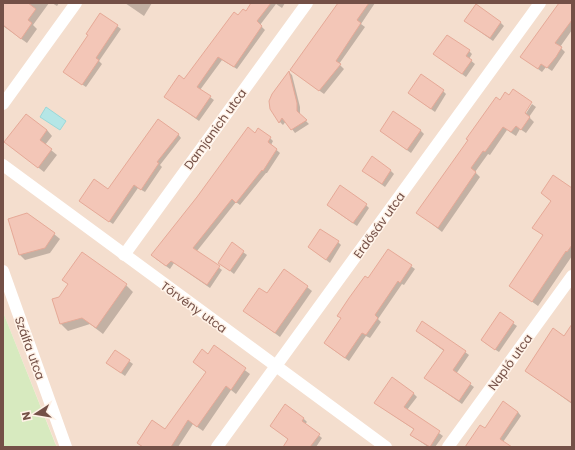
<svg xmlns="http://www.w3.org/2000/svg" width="575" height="450" font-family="Poppins,sans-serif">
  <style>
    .residential { fill: #f4dece }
    .green { fill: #d7eabf }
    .water { fill: #b5e6e6; stroke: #9bd8d8 }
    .shadow { fill: #0003 }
    .building { fill: #f3c6b7; stroke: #e6a997 }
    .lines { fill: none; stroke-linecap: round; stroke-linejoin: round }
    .minor { stroke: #fff; stroke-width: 12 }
    .labels { text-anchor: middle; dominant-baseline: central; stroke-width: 3; stroke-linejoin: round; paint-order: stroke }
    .street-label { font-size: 12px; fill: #745047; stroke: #fff2e7 }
  </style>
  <rect width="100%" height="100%" fill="#fdede0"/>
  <polygon class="residential" points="3,3 572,3 572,447 57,447 3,312"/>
  <polygon class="green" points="3,312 55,443 57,447 3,447"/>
  <polygon class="water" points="46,107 66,121 60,130 40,117"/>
  <g class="shadow">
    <polygon points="3,3 49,3 33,25 37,29 27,43 3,26"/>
    <polygon points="52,3 59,3 57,6"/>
    <polygon points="125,3 152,3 144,16"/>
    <polygon points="252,3 285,3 282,8 276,4 260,25 265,30 237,69 222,60 200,90 214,100 199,121 166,97 185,80 238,16 246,12"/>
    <polygon points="337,3 375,3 361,24 365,27 339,64 344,69 324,94 291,70 338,5"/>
    <polygon points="560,3 572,3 572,30 560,47 565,52 552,71 546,67 542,72 522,57"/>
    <polygon points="500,22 504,26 493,41 469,24"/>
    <polygon points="117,26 121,29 99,61 102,64 86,87 68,75"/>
    <polygon points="469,51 472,54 469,59 475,64 466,77 434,54"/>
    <polygon points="289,72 292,75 300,107 300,115 309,124 295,133 286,121 283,125 280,122 271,109 273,95"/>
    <polygon points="443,91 446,94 435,112 409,93"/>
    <polygon points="532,104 536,107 529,117 534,122 526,133 520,129 516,136 507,130 490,155 488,154 475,172 480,177 442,232 418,213 469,141 521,116 523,118"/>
    <polygon points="47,130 52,136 45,145 57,155 44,172 6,142"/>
    <polygon points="420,130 424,134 411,153 381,131"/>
    <polygon points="178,134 181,138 160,165 162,167 145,192 138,188 113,224 84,204 109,190"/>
    <polygon points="255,134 270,138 273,141 271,145 280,153 267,173 266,173 240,205 236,202 197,251 222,270 210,288 174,263 170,269 156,259"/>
    <polygon points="391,171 394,174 385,187 367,174"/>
    <polygon points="572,190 572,256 538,306 510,286 544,236 534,228 552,202 542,193"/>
    <polygon points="366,205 369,208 357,226 331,208"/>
    <polygon points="54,234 60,239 50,253 25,260 20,255"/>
    <polygon points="338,242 341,245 330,263 309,247"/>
    <polygon points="388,250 415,269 404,285 402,284 378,319 381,322 370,338 366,336 349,361 328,346"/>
    <polygon points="243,252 247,255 234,274 219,262"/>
    <polygon points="126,285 133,292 103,334 90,324 68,331 61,324 54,300"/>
    <polygon points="307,287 312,291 280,337 245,311 267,295"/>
    <polygon points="500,314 517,326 499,352 485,343"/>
    <polygon points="572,326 572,404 527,371 564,337"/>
    <polygon points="417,331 465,352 469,355 456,374 474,387 462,404 429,381 444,351"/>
    <polygon points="214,347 250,374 236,394 231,390 203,431 193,424 178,447 143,447 138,443 165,431 207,373 194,362 208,355"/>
    <polygon points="115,351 133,364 125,376 111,366"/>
    <polygon points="413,393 417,397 407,410 443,436 435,447 428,447 415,438 411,435 415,430 379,406"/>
    <polygon points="518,412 521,416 503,442 508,447 469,447 485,430"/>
    <polygon points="303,418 307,422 305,424 322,438 316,447 289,447 289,440 271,426"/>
  </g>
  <g class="building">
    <polygon points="3,3 28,3 36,9 28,20 32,23 21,39 3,25"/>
    <polygon points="251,3 271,3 257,21 262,26 234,67 218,57 197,87 211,96 196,118 164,97 179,75 184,79 234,12 238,15 243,9 246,11"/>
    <polygon points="338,3 369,3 357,20 361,23 336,61 341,64 319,91 290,70"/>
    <polygon points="559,3 572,3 572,20 555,43 562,47 556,57 547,68 541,64 538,69 520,57"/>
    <polygon points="476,4 501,22 490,38 464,21"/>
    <polygon points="100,13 118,25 96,58 99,60 82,85 63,72 88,35 86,34"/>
    <polygon points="447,35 470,50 466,56 472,60 462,74 433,54"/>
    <polygon points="289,71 297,103 297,111 307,120 291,130 282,118 279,123 270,109 269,101 272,94"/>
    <polygon points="421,74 444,90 431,109 408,93"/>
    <polygon points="513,89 532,102 525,113 530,117 521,130 516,126 511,132 503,127 485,152 483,151 471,168 476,172 438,228 416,213 468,140 466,139 496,97 500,100 505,92 509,95"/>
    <polygon points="393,111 421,130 407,150 380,131"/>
    <polygon points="26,114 47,130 40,140 52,149 38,168 4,142"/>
    <polygon points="158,119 179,134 157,162 159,163 141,190 134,185 109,222 79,201 94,179 108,189"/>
    <polygon points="248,127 255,133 258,128 271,137 268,142 277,149 263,171 262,170 236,203 232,199 193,248 220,266 207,285 171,261 166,266 151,255 197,197"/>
    <polygon points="372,156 391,170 382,184 362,171"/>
    <polygon points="553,175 572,188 572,245 567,252 566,251 532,302 509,286 543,235 532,228 551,201 541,193"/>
    <polygon points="340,185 367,204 353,223 327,205"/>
    <polygon points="27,213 55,233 45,248 19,255 8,219"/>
    <polygon points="320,229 339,241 326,260 308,247"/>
    <polygon points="232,242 244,251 230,271 218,263"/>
    <polygon points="388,249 412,265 400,283 398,281 375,315 378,318 366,335 362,333 345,358 324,343 341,318 337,316 349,298 365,276 368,278"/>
    <polygon points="82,252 127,284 96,328 82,318 60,324 52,299 59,297 68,284 62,280"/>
    <polygon points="284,269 308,286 275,333 243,311 259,288 267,293"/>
    <polygon points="500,312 514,322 495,350 481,340"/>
    <polygon points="422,321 466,351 453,370 471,383 459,401 424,378 444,350 416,331"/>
    <polygon points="572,324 572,403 525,371 553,328 564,336"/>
    <polygon points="214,345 246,368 231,390 226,386 197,427 188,420 171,447 143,447 137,443 152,420 165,429 206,372 193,362 202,349 208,354"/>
    <polygon points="115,350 130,360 121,373 106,363"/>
    <polygon points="392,377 414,393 404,407 440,431 430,447 410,435 414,429 374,403"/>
    <polygon points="503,401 518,412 500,439 512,447 465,447 480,425 485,428"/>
    <polygon points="285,404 304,418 302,421 320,434 310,447 283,447 288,439 270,426"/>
  </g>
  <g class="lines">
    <g class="minor">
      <polyline points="3,104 76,3"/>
      <polyline points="3,165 386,447"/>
      <polyline points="124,255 307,3"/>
      <polyline points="3,271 66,447"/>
      <polyline points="217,447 540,3"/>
      <polyline points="448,447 572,276"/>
    </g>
  </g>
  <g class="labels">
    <g class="street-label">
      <text transform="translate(215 129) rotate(-54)">Damjanich utca</text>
      <text transform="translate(379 225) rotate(-54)">Erdősáv utca</text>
      <text transform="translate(194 307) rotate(36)">Törvény utca</text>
      <text transform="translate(30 348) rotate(70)">Szálfa utca</text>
      <text transform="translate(510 362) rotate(-54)">Napló utca</text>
    </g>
  </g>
  <rect width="575" height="450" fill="none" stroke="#745047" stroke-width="8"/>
  <g transform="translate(36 414) rotate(258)" stroke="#fff2e7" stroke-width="3" paint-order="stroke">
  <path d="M0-3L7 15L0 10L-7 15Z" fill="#745047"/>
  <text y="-6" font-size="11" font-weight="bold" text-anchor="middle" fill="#745047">N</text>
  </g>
</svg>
